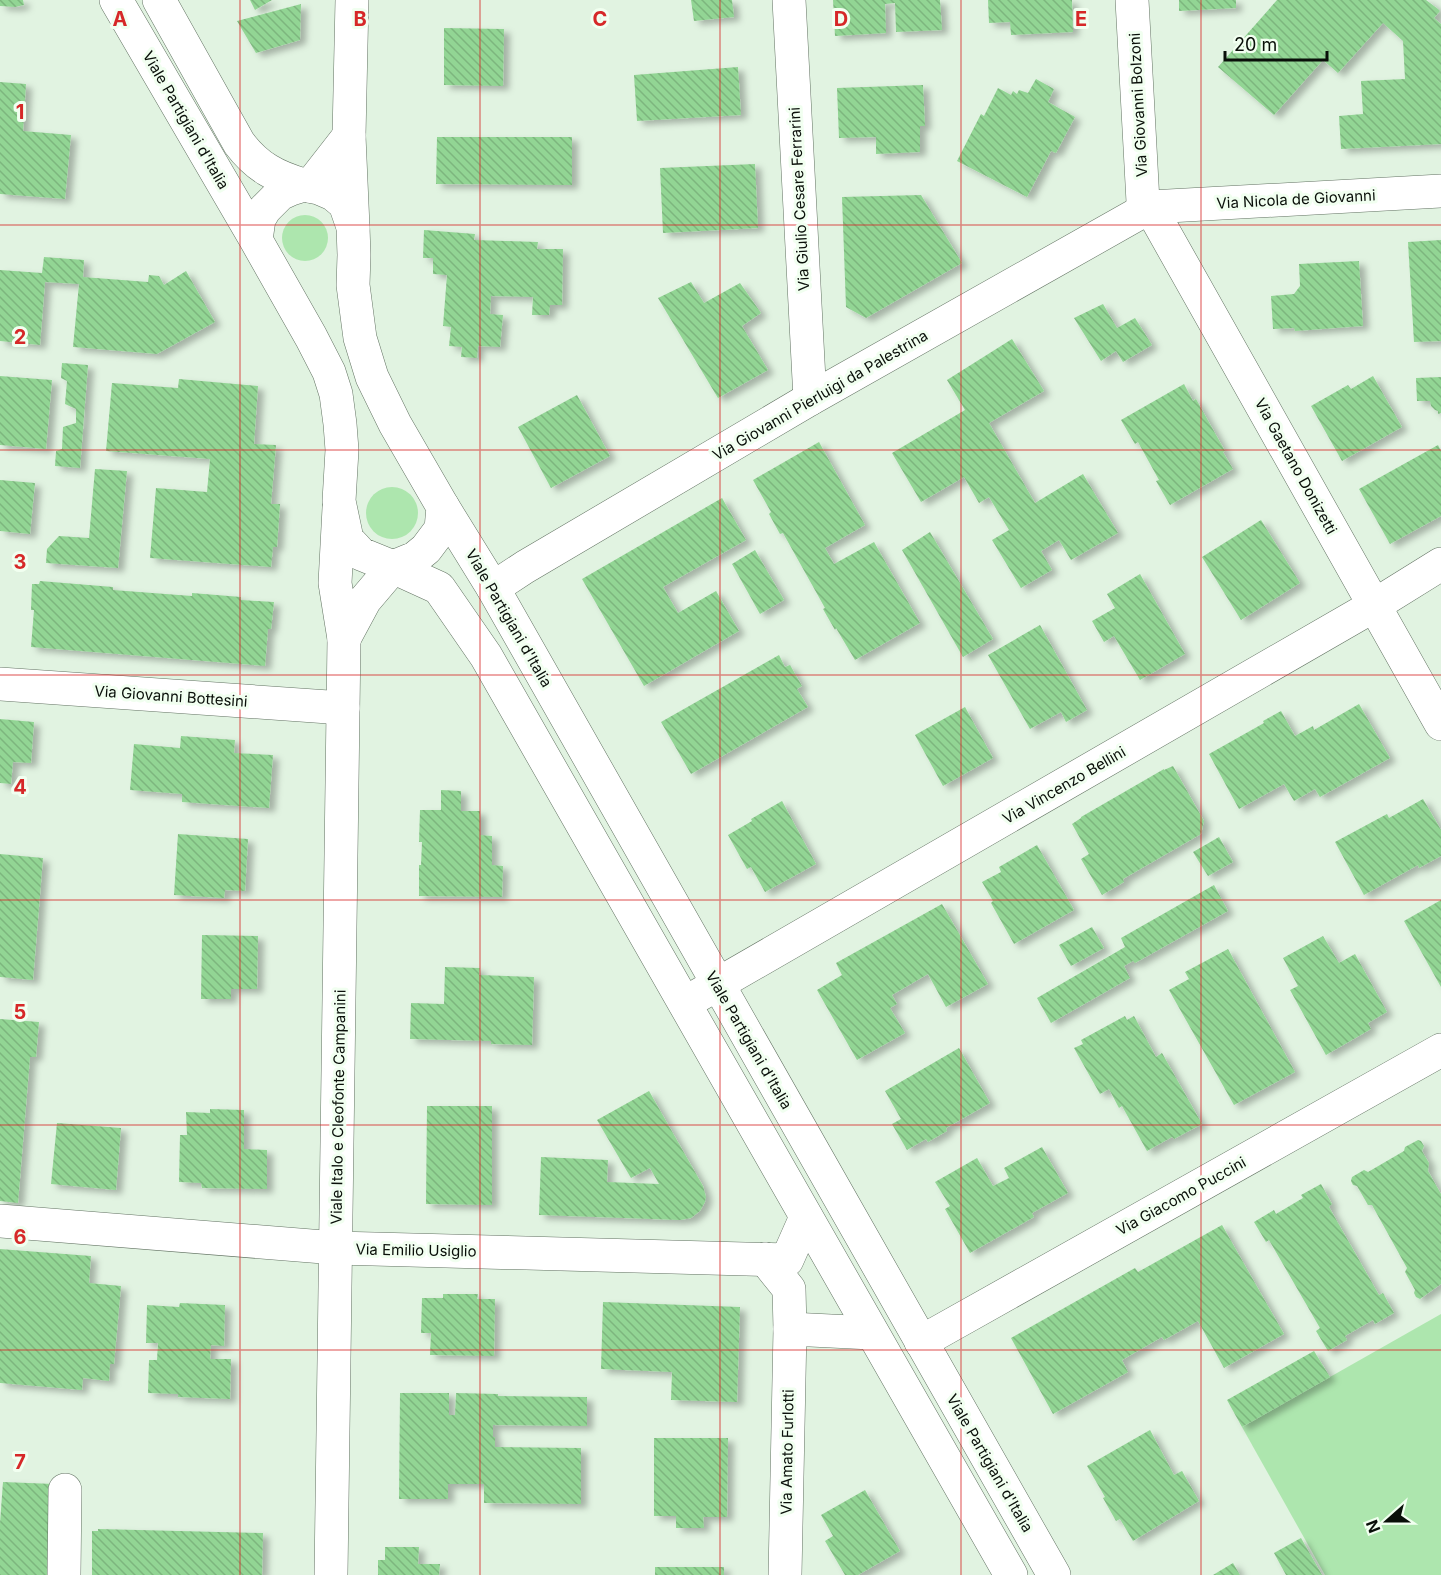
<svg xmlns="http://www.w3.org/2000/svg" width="1441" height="1575" font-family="Inter,sans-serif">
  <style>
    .grass { fill: #ade6ae }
    .building { fill: url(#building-back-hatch); filter: url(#shadow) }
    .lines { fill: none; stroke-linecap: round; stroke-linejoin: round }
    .minor-casing { stroke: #637363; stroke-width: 34 }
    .secondary-casing { stroke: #637363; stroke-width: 34 }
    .minor { stroke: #fff; stroke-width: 33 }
    .secondary { stroke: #fff; stroke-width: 33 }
    .grid { fill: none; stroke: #d62828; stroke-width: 1.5; stroke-opacity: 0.55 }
    .labels { text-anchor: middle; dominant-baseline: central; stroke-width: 6; stroke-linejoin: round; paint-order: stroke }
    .street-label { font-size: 15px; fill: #090f09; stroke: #f1fff0 }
    .grid-label { font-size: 20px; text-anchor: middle; font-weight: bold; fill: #d62828; stroke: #f1fff0; stroke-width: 6; stroke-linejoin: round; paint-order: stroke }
  </style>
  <defs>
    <pattern id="building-back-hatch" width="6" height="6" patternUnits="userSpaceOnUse" patternTransform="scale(1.5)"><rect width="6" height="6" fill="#92d594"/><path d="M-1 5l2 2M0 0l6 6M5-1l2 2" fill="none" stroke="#7db67e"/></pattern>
    <filter id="shadow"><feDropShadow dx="6" dy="4" stdDeviation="3" flood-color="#0004"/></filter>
  </defs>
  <rect width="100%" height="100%" fill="#e1f3e1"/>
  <g class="grass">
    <circle cx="305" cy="238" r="23"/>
    <circle cx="392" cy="513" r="26"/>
    <polygon points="1441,1314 1441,1575 1325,1575 1242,1427"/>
  </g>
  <g class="building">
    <polygon points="0,0 23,0 24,5 15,7 0,6"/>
    <polygon points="250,0 272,0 255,10"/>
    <polygon points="691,0 732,0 734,17 694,21"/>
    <polygon points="833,0 940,0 942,30 896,32 895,3 885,4 886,33 835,36"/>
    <polygon points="988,0 1072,0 1073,32 1011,35 1010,22 989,23"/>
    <polygon points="1179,0 1236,0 1236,8 1179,11"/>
    <polygon points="1277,0 1426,0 1438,9 1440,11 1434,18 1441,24 1441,144 1341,149 1339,116 1363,114 1361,81 1405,79 1403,41 1383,23 1338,73 1323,60 1274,115 1218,67"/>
    <polygon points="301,4 300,40 256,53 237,21"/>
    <polygon points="444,28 504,29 503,86 444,85"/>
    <polygon points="738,67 741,115 637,121 634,75"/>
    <polygon points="1036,79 1054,89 1048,102 1075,117 1056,153 1051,151 1027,197 957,161 981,114 984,116 998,88 1011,95 1013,91 1017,94 1019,90 1028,93"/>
    <polygon points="0,82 26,84 23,131 71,135 65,199 0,194"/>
    <polygon points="923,85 925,126 920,126 920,152 876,154 876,137 839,138 837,88"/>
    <polygon points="437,137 572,137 572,185 436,184"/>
    <polygon points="755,164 758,228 663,233 660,168"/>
    <polygon points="921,195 962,263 866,318 846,307 842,197"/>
    <polygon points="424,230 475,234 474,240 538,242 537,249 563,249 562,305 550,305 549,315 532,315 533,297 491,296 490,314 503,315 500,347 478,346 477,358 461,357 462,347 449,346 451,327 443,326 447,275 433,274 433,258 423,258"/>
    <polygon points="1441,240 1441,341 1414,342 1408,242"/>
    <polygon points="44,257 84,260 83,277 148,282 149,275 159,276 164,285 186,271 215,322 157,354 73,347 79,284 45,282 40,345 0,341 0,270 42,273"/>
    <polygon points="1359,261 1363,326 1295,331 1294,328 1273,329 1271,296 1294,294 1300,286 1299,264"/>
    <polygon points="691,282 704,303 740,283 761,313 742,326 768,370 718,398 658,298"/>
    <polygon points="1103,304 1117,328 1135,318 1152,345 1123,362 1116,351 1101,361 1074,318"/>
    <polygon points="1012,339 1044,391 989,423 1035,503 1083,474 1118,533 1071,560 1059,540 1041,551 1052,570 1021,588 992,540 1009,530 989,497 979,503 964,477 921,502 892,453 965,410 947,380"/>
    <polygon points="62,363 88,365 80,468 55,466 56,451 62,449 63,427 76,423 76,409 65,404 67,381 61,378"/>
    <polygon points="0,376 52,380 46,449 0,445"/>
    <polygon points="1373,376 1402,427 1342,461 1311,406 1348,385 1351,389"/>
    <polygon points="1441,377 1441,413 1438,414 1438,411 1435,410 1431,406 1430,401 1417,401 1416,378"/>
    <polygon points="179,379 258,386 254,444 276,445 271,504 280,504 277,547 273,547 271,567 150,558 156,488 207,492 210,459 106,451 112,383 178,388"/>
    <polygon points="1184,384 1193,401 1196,399 1225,451 1223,452 1233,469 1170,505 1156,481 1159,480 1138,442 1135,444 1121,420"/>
    <polygon points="577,395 610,456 551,488 518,427"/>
    <polygon points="819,442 865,525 825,548 834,564 874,542 920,623 855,660 836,628 835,630 823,609 825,608 783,533 780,534 769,514 771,512 753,480"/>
    <polygon points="1438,445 1441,451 1441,516 1390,544 1359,489"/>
    <polygon points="95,469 127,471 118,568 46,563 47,549 59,536 89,538"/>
    <polygon points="0,480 35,483 30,534 0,531"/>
    <polygon points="722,498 746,540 663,587 678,613 716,591 739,631 644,686 582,579"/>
    <polygon points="1261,520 1300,583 1241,620 1202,557"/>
    <polygon points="930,532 993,639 963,657 902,550"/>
    <polygon points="755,550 784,600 760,614 732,564"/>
    <polygon points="1140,574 1185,654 1140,680 1114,636 1104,642 1092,621 1115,608 1107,594"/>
    <polygon points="40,581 113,587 113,590 192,596 192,593 241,597 241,600 274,602 271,629 268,629 265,666 31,647 34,610 31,610 32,584 39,584"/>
    <polygon points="1040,625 1087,710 1066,722 1061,712 1030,729 988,655"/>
    <polygon points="779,655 785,667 790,665 802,686 797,689 808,707 691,774 661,722"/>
    <polygon points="1359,704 1390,758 1320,797 1315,789 1294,801 1284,784 1239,809 1209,754 1264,723 1263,721 1281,711 1295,736 1313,726 1314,730"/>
    <polygon points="965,707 993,758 943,786 915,735"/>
    <polygon points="0,719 34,722 31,763 13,762 11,784 0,783"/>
    <polygon points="181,736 235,740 234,753 273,755 269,808 182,802 182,794 130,790 134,744 180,748"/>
    <polygon points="1173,766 1204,821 1201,834 1123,879 1124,882 1102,895 1081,859 1089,854 1072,824 1081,818 1081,817 1164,769 1164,770"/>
    <polygon points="441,790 461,791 461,811 480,811 480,835 492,836 492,865 503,866 502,897 419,896 419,865 421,865 422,842 419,842 420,810 441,810"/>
    <polygon points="1423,799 1441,830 1441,856 1419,868 1418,865 1364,895 1335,842 1387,814 1389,818"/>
    <polygon points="782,801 816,864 765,892 751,867 747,869 728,835 752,821 751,819"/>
    <polygon points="178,834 248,839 245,891 225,890 224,898 174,895"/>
    <polygon points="1219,837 1233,862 1208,876 1193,852"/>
    <polygon points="1037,845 1074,910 1014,944 991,903 993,901 982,882 1001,872 999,867"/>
    <polygon points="0,854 43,858 33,980 0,977"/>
    <polygon points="1214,885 1228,911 1135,963 1133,961 1124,966 1130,978 1051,1023 1037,998 1125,947 1121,938"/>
    <polygon points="1441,900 1441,987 1404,921"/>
    <polygon points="942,904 988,984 946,1007 928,974 892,995 897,1004 890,1008 905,1033 857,1060 817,990 842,975 836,963"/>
    <polygon points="1092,927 1104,948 1071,966 1059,945"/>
    <polygon points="202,935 258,936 257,989 231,989 231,999 201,999"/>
    <polygon points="1323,936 1339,963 1355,954 1387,1012 1368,1023 1371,1029 1326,1055 1290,990 1298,986 1283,958"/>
    <polygon points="1228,949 1295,1072 1234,1105 1169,990 1189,979 1185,972"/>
    <polygon points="445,967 480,968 479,975 534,977 532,1045 491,1044 491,1041 410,1039 411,1003 444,1004"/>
    <polygon points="1125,1016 1127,1020 1134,1016 1156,1057 1162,1053 1202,1124 1174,1139 1172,1137 1147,1151 1122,1106 1119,1108 1109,1089 1100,1094 1074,1048 1083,1044 1081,1040"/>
    <polygon points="0,1019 39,1022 36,1057 30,1057 18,1203 0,1201"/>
    <polygon points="959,1048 990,1103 946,1128 947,1131 928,1142 926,1139 907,1150 892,1124 901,1119 885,1091"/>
    <polygon points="649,1091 703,1186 706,1197 705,1202 700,1211 691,1218 680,1220 539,1215 541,1157 608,1160 607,1182 659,1184 650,1168 631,1178 597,1120"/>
    <polygon points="427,1106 492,1106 492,1205 426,1204"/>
    <polygon points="210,1109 244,1110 244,1149 267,1150 267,1189 202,1188 201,1183 179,1182 180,1135 187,1135 186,1112 210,1113"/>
    <polygon points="57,1123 121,1128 116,1190 51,1184"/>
    <polygon points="1418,1140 1421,1141 1424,1146 1422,1151 1429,1163 1428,1171 1441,1194 1441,1284 1420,1299 1416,1297 1414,1293 1415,1290 1405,1272 1407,1268 1372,1205 1368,1205 1357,1186 1353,1185 1351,1181 1352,1177 1364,1170 1368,1172 1404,1151 1405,1147"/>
    <polygon points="1042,1147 1068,1193 1032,1213 1034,1217 970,1253 945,1209 950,1206 935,1182 977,1158 993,1186 1009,1178 1004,1168"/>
    <polygon points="1321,1184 1332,1204 1329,1207 1379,1295 1383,1293 1394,1313 1375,1324 1373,1320 1345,1336 1347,1340 1328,1351 1316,1331 1320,1328 1269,1240 1266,1242 1254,1222 1274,1210 1276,1214 1303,1198 1301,1195"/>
    <polygon points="1222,1225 1284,1334 1224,1368 1198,1321 1164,1340 1162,1337 1122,1360 1128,1372 1053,1414 1011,1338 1135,1268 1138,1272"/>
    <polygon points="0,1249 91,1256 89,1283 121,1286 114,1364 110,1364 109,1381 83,1378 82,1390 0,1383"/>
    <polygon points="443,1294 478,1294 477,1299 495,1299 494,1356 430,1355 431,1333 421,1333 422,1298 443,1298"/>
    <polygon points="603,1302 740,1307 737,1402 671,1400 672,1372 601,1369"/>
    <polygon points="180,1303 225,1305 224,1346 211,1345 210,1359 231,1359 230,1399 178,1397 178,1394 148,1393 149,1360 157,1360 158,1343 146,1343 147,1305 179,1307"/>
    <polygon points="1314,1351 1330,1377 1242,1427 1227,1400"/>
    <polygon points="400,1393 449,1393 449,1415 455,1415 456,1393 498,1394 498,1396 587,1397 587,1426 493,1425 493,1437 495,1437 495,1447 581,1448 581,1504 484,1503 484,1484 448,1484 448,1499 399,1499"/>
    <polygon points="1150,1430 1174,1475 1182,1471 1199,1501 1133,1541 1120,1519 1116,1521 1103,1498 1105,1497 1087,1466"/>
    <polygon points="654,1438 728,1438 727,1517 703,1517 704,1528 676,1528 676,1516 654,1516"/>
    <polygon points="3,1482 54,1484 52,1575 0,1575 0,1523"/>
    <polygon points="865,1490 900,1551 858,1575 845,1575 825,1541 833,1536 821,1515"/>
    <polygon points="98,1529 263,1533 262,1575 92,1575 92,1531 98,1531"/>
    <polygon points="1301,1538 1322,1575 1286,1575 1274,1553"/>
    <polygon points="385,1547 419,1547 418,1564 440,1564 439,1575 378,1575 378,1560 385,1560"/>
    <polygon points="1233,1563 1240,1575 1213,1575"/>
    <rect x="655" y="1567" width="69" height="8"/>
  </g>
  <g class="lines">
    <defs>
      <g id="minor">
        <polyline points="352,0 349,136 353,227"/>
        <polyline points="789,0 810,399"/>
        <polyline points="1132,0 1143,202 1150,207 1441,724"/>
        <polyline points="310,186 349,136"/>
        <polyline points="339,508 335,583 344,639 365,600 393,567"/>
        <polyline points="493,588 525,567 810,399 1150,207 1441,191"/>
        <polyline points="0,684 343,708"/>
        <polyline points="685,1003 1375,605 1441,564"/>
        <polyline points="0,1221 336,1248 787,1260 806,1217"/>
        <polyline points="765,1259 789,1289 790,1329"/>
        <polyline points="921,1342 1441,1050"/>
        <polyline points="64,1575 65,1490"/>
        <polyline points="331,1575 344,639"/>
        <polyline points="785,1575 790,1329 872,1333"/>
      </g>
      <g id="secondary">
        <polyline points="116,0 256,240 311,337 329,372 336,394 340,424 342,450 339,501 347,539 361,554 393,567 415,558 426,549 441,529 443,507 395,424 372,377 360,338 353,285 354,255 353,227 345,204 333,194 319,188 304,185 291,189 280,194 265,209 259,219 256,240"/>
        <path d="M159,0L239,143C257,167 276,177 304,185"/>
        <polyline points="443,507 493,588 1054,1575"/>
        <polyline points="393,567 439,588 486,656 1011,1575"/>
      </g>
    </defs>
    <use href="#minor" class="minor-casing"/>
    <use href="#secondary" class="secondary-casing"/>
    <use href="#minor" class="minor"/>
    <use href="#secondary" class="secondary"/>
  </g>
  <path class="grid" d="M240,0V1575M480,0V1575M720,0V1575M961,0V1575M1201,0V1575M0,225H1441M0,450H1441M0,675H1441M0,900H1441M0,1125H1441M0,1350H1441"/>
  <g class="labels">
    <g class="street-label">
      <text transform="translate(1138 105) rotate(-93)">Via Giovanni Bolzoni</text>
      <text transform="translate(186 120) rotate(60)">Viale Partigiani d'Italia</text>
      <text transform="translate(799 199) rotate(-93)">Via Giulio Cesare Ferrarini</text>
      <text transform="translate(1296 199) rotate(-3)">Via Nicola de Giovanni</text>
      <text transform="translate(820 395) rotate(-30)">Via Giovanni Pierluigi da Palestrina</text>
      <text transform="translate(1296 466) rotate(61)">Via Gaetano Donizetti</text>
      <text transform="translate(509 618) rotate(60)">Viale Partigiani d'Italia</text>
      <text transform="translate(171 696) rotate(4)">Via Giovanni Bottesini</text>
      <text transform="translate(1064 785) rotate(-30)">Via Vincenzo Bellini</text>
      <text transform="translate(749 1040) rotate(60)">Viale Partigiani d'Italia</text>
      <text transform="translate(338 1107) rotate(-89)">Viale Italo e Cleofonte Campanini</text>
      <text transform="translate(1181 1196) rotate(-29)">Via Giacomo Puccini</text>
      <text transform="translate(416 1250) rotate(1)">Via Emilio Usiglio</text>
      <text transform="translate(787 1452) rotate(-89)">Via Amato Furlotti</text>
      <text transform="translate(990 1463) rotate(60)">Viale Partigiani d'Italia</text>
    </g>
  </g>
  <g class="grid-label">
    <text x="120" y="26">A</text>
    <text x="360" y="26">B</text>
    <text x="600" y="26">C</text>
    <text x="841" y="26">D</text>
    <text x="1081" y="26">E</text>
    <text x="20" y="119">1</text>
    <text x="20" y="344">2</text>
    <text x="20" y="569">3</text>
    <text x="20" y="794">4</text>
    <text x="20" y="1019">5</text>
    <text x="20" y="1244">6</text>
    <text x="20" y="1469">7</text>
  </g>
  <g transform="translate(1387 1521) rotate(249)" stroke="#f1fff0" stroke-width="4.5" paint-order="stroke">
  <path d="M0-4.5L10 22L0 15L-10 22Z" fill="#090f09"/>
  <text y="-9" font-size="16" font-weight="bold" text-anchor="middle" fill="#090f09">N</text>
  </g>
  <path d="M1225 51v9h102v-9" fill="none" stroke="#090f09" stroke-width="3"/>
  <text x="1234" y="51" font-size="18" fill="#090f09" stroke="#f1fff0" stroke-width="4.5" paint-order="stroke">20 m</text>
</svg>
